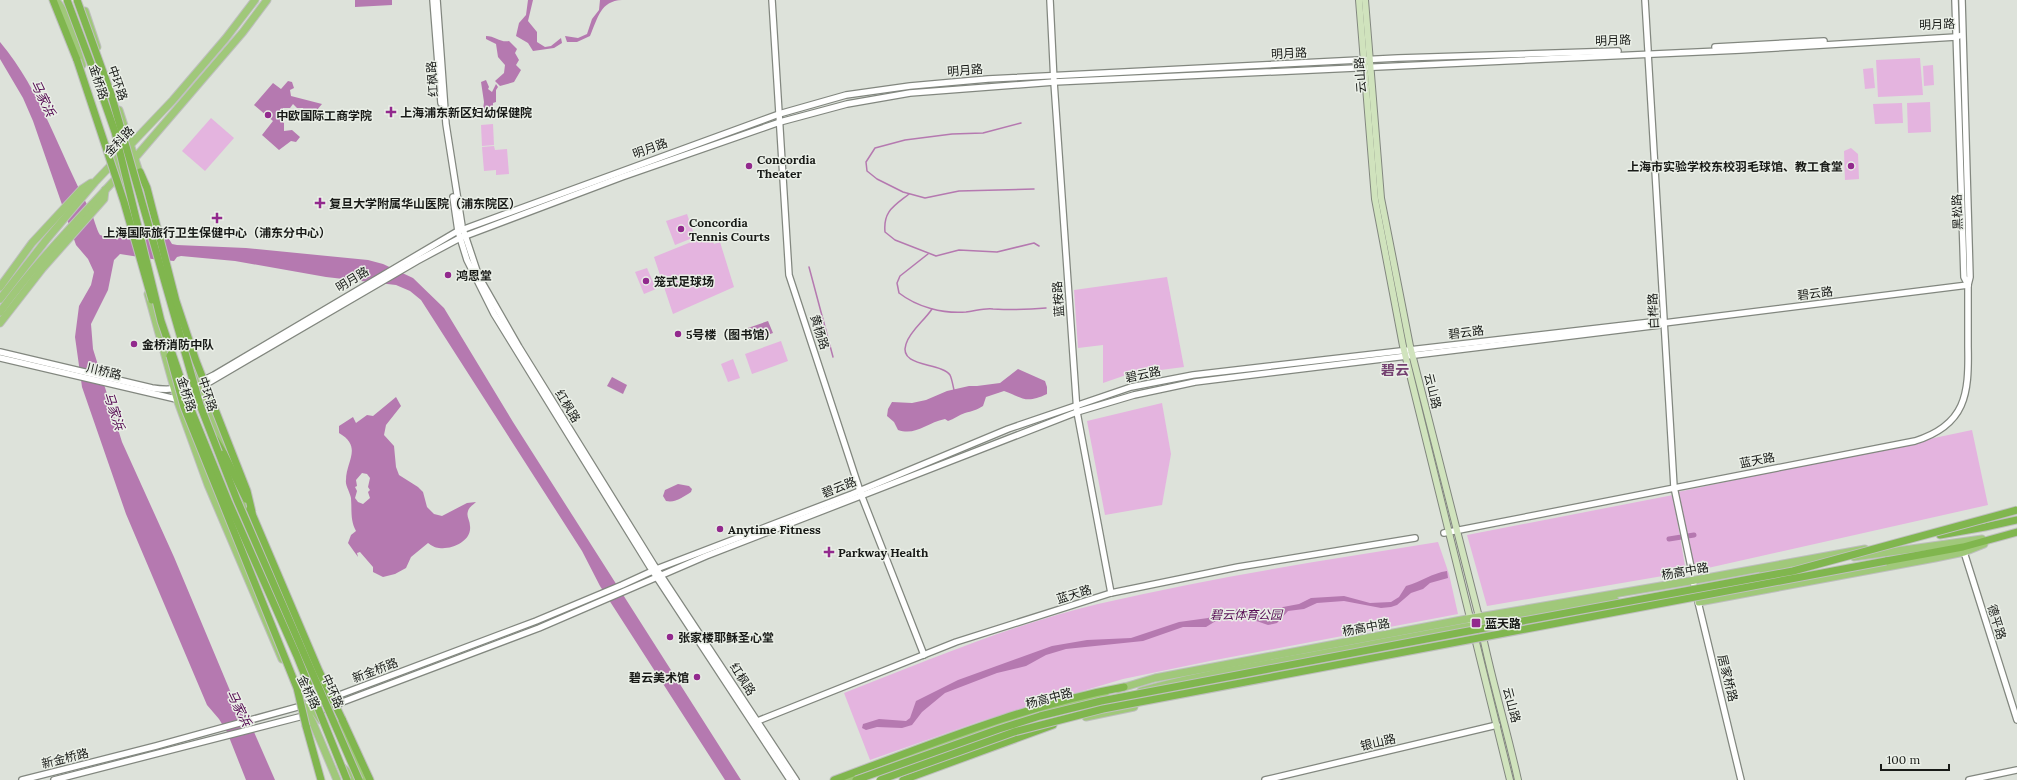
<svg xmlns="http://www.w3.org/2000/svg" width="2017" height="780" font-family="Lora,'Noto Sans SC',serif">
  <style>
    .green { fill: #e4b4df }
    .water { fill: #b579b0; fill-rule: evenodd }
    .lines { fill: none; stroke-linecap: round; stroke-linejoin: round }
    .stream { stroke: #b579b0; stroke-width: 1.5 }
    .canal { stroke: #b579b0; stroke-width: 5 }
    .tertiary-casing { stroke: #82877f; stroke-width: 8 }
    .secondary-casing { stroke: #82877f; stroke-width: 8 }
    .primary-casing { stroke: #bebfbe; stroke-width: 9 }
    .trunk-casing { stroke: #bebfbe; stroke-width: 9 }
    .tertiary { stroke: #fff; stroke-width: 5.5 }
    .secondary { stroke: #d0e3bd; stroke-width: 6 }
    .primary { stroke: #a0c87a; stroke-width: 7 }
    .trunk { stroke: #80b64e; stroke-width: 7 }
    .trunk-bridge-casing { stroke: #bebfbe; stroke-width: 9; stroke-linecap: butt }
    .trunk-bridge { stroke: #80b64e; stroke-width: 7 }
    .poi-dot { fill: #92298d; stroke: #eaefe7; stroke-width: 1.5 }
    .labels { text-anchor: middle; dominant-baseline: central; stroke-width: 3; stroke-linejoin: round; paint-order: stroke }
    .street-label { font-size: 12px; fill: #181a17; stroke: #eaefe7 }
    .poi-label { font-size: 12px; font-weight: bold; fill: #181a17; stroke: #eaefe7; text-anchor: start }
    .park-label { font-size: 12px; font-style: italic; fill: #590f56; stroke: #eaefe7 }
    .water-label { font-size: 13px; font-style: italic; fill: #52054f; stroke: #eaefe7 }
    .quarter-label { font-size: 14px; font-weight: bold; fill: #744070; stroke: #eaefe7 }
  </style>
  <rect width="100%" height="100%" fill="#dde2da"/>
  <g class="green">
    <polygon points="1920,58 1923,95 1878,97 1876,60"/>
    <polygon points="1933,65 1934,85 1924,86 1923,66"/>
    <polygon points="1873,68 1875,88 1865,89 1863,69"/>
    <polygon points="1930,102 1931,132 1908,133 1907,103"/>
    <polygon points="1902,103 1903,123 1875,124 1873,104"/>
    <polygon points="211,118 234,138 205,171 182,151"/>
    <polygon points="493,124 494,145 482,146 481,125"/>
    <polygon points="494,146 495,150 507,149 509,174 496,175 496,170 484,171 482,147"/>
    <polygon points="1851,148 1858,154 1859,179 1845,180 1844,151"/>
    <polygon points="687,214 695,237 675,245 666,221"/>
    <polygon points="711,234 714,244 720,242 734,287 673,314 654,257"/>
    <polygon points="647,268 656,289 644,294 635,272"/>
    <polygon points="1167,277 1184,367 1129,374 1103,383 1103,345 1078,348 1074,290"/>
    <polygon points="781,341 788,361 752,374 745,354"/>
    <polygon points="733,359 740,378 728,382 721,364"/>
    <polygon points="1162,403 1171,454 1162,505 1105,515 1087,421"/>
    <polygon points="1972,430 1988,505 1690,572 1678,492"/>
    <polygon points="1673,495 1686,572 1487,606 1467,535"/>
    <path d="M1438,542L1449,574L1458,614L1210,661L1123,679L981,721L870,760L844,693C927,661 1010,625 1098,604C1210,578 1325,560 1438,542Z"/>
  </g>
  <g class="water">
    <polygon points="355,0 392,0 392,5 355,7"/>
    <polygon points="528,0 533,0 528,21 537,32 537,42 545,47 551,46 561,38 562,43 554,48 533,51 528,43 516,36 519,23 526,15"/>
    <path d="M600,0H622C600,1 598,18 590,36L577,42H567L565,36L578,38L587,34L592,19L599,10Z"/>
    <path d="M486,36C495,36 501,43 509,41L517,49L515,53L519,60L516,65L521,70L514,82L500,86L495,81L504,73L505,65L498,57L496,44L486,39Z"/>
    <path d="M0,42C42,92 59,153 90,210C94,217 96,229 100,235L106,237L116,236L169,239L172,244L177,245L246,248L368,260L383,264L413,278L444,308L513,422L741,780H725L600,586L582,551L421,300L410,291L396,285L326,277L235,261L181,256L177,257L174,261L152,259L120,254L114,260L108,290L91,324L93,349L122,442L174,557L236,705L247,716L275,780H246L227,732L219,719L207,705L126,514L82,387L75,337L79,306L91,285L94,272L88,259L76,245L33,121L23,98L0,59Z"/>
    <polygon points="486,80 489,87 488,89 492,92 496,84 498,87 496,90 496,102 493,103 493,106 483,110 484,102 481,82"/>
    <polygon points="288,81 292,82 294,88 290,90 291,96 322,104 310,118 304,113 303,108 297,108 293,104 290,108 283,108 283,115 280,119 284,123 284,131 292,130 300,137 296,142 291,141 279,150 262,135 273,121 254,105 273,83 281,89"/>
    <polygon points="768,321 773,333 752,340 748,328"/>
    <path d="M1018,369L1045,381L1047,387V394C1026,404 1023,398 1004,391L986,397L983,406C977,410 972,411 965,413C959,415 954,419 948,421L945,419C926,423 916,436 898,430L894,422L887,416L888,409L892,402L912,403L926,400L947,391L969,386H977L1000,383Z"/>
    <polygon points="612,377 627,385 623,394 607,386"/>
    <path d="M396,397L401,406L386,425L384,435L394,446L396,467L399,475L418,487L423,492L427,507L434,514L442,516L467,503L476,502C473,505 469,507 468,511C466,517 470,520 470,526C472,541 452,550 439,548C435,548 431,545 428,543L411,557L406,568L395,574L383,577L373,572V567L360,552L357,553L358,557L348,543L351,535L356,531C350,520 352,510 351,498C350,492 345,485 346,480C346,461 363,447 339,433V426L353,417L356,423L367,415L373,416ZM362,473L367,474L370,478L368,487L370,490L368,492L370,498L363,504L358,502L355,498L357,491L355,487L357,486L356,480Z"/>
    <path d="M678,484L689,486L692,489L691,492C683,497 676,503 666,501L663,496L665,490Z"/>
    <path d="M1447,571L1448,578L1430,583L1423,589L1411,593L1397,605L1391,607L1381,608L1344,601L1317,603L1304,609L1288,611L1277,623L1273,624L1268,625L1242,616H1224L1206,627H1183L1143,641L1066,649L1046,655L1026,666L997,673L945,693L922,712L912,725L902,728L877,727L866,730L862,728L863,724L879,719L906,721L910,718L916,701L958,680L1052,646L1087,640L1131,638L1179,622L1208,618L1219,612L1239,609L1272,618L1283,607L1299,604L1311,598L1344,596L1370,603L1391,602L1399,597L1406,586C1421,582 1432,573 1447,571Z"/>
  </g>
  <g class="lines">
    <g class="stream">
      <polyline points="1021,123 983,133 952,134 905,140 875,148 866,162 867,171 877,179 903,192 925,198 959,191 1034,189"/>
      <path d="M909,194C894,206 883,211 885,232L895,240L936,256L959,250L997,252L1034,243L1039,246"/>
      <path d="M928,254L900,276L897,283L899,293C917,307 943,314 966,312C975,311 984,308 993,309C1013,310 1026,310 1046,308"/>
      <polyline points="809,267 833,357"/>
      <path d="M932,309C924,321 910,331 906,344C898,368 941,362 950,375C952,379 953,386 954,390"/>
    </g>
    <polyline class="canal" points="1669,539 1694,535"/>
    <defs>
      <g id="tertiary">
        <polyline points="433,0 441,103"/>
        <polyline points="437,0 446,124 462,226 479,277 519,347 654,565 796,780"/>
        <polyline points="772,0 789,275 862,497 924,655"/>
        <polyline points="1050,0 1054,82 1077,412 1111,593"/>
        <polyline points="1645,0 1648,50"/>
        <polyline points="1955,0 1964,277 1968,285"/>
        <polyline points="1715,47 1824,41"/>
        <polyline points="1648,53 1674,487 1691,567"/>
        <polyline points="453,197 458,231 467,260 494,314 650,567 790,780"/>
        <path d="M0,352L152,388C176,392 193,386 214,375L456,232L779,114L846,95L910,86L988,79L1398,58L1618,51"/>
        <polyline points="0,358 176,399 201,387 417,261 460,238 622,177 780,122 847,104 910,93 1054,82 1741,50 1956,37 1962,35"/>
        <path d="M1444,533L1915,441C1966,425 1969,394 1968,347C1968,326 1968,306 1968,285L1970,277L1962,0"/>
        <polyline points="1964,552 2017,720"/>
        <polyline points="1693,581 1741,780"/>
        <polyline points="316,712 539,628 706,556 1077,412 1134,395 1195,382 1660,325 1664,323 1968,285"/>
        <polyline points="755,722 956,642 1111,593 1238,567 1415,538"/>
        <polyline points="22,780 156,746 334,697 536,621 622,585 659,568 852,494 1008,429 1131,387 1193,375 1660,321 1664,323"/>
        <polyline points="54,780 307,715"/>
        <polyline points="1265,780 1497,725"/>
        <polyline points="1969,780 2017,770"/>
      </g>
      <g id="secondary">
        <polyline points="1359,0 1375,199 1403,346 1510,780"/>
        <path d="M1365,0L1381,198L1410,346L1479,617C1489,672 1506,725 1518,780"/>
      </g>
      <g id="primary">
        <polyline points="56,0 66,15 82,65"/>
        <polyline points="85,11 97,47"/>
        <polyline points="119,110 141,178"/>
        <polyline points="134,159 243,32 267,0"/>
        <polyline points="114,162 122,186"/>
        <polyline points="0,287 32,243 82,189 91,183"/>
        <polyline points="148,294 178,402 208,485 282,659"/>
        <polyline points="0,299 47,239 95,182 173,100 226,38 255,0"/>
        <path d="M0,312C36,262 79,219 120,174"/>
        <polyline points="0,323 42,269 104,199 105,190"/>
        <polyline points="192,359 226,454"/>
        <polyline points="241,494 250,516"/>
        <polyline points="262,546 290,612"/>
        <polyline points="1854,557 1982,539"/>
        <polyline points="1763,573 1804,565"/>
        <polyline points="1699,602 1935,558 1964,552 1984,544"/>
        <polyline points="1118,689 1155,678 1467,619 1690,581 1865,549"/>
        <path d="M1141,691C1198,675 1257,666 1315,655C1415,636 1515,617 1615,600"/>
        <polyline points="323,699 332,706 364,780"/>
        <polyline points="302,703 313,723 337,780"/>
        <polyline points="303,706 315,712 321,720"/>
        <polyline points="1086,711 1110,701"/>
        <polyline points="1086,717 1134,707"/>
        <polyline points="941,762 999,741"/>
        <polyline points="341,766 354,778"/>
        <polyline points="847,779 1017,718 1105,694"/>
      </g>
      <g id="trunk">
        <polyline points="53,0 77,60"/>
        <polyline points="140,172 147,188 157,227"/>
        <polyline points="215,439 224,454"/>
        <polyline points="1940,535 1985,527 2017,520"/>
        <polyline points="1886,561 1963,547 2017,532"/>
        <polyline points="342,719 370,780"/>
        <polyline points="306,726 321,780"/>
        <path d="M834,780C929,745 1025,705 1124,687"/>
        <polyline points="903,780 1053,725"/>
      </g>
    </defs>
    <use href="#tertiary" class="tertiary-casing"/>
    <use href="#secondary" class="secondary-casing"/>
    <use href="#primary" class="primary-casing"/>
    <use href="#trunk" class="trunk-casing"/>
    <use href="#tertiary" class="tertiary"/>
    <use href="#secondary" class="secondary"/>
    <use href="#primary" class="primary"/>
    <use href="#trunk" class="trunk"/>
    <defs>
      <g id="trunk-bridge">
        <polyline points="67,0 93,69 115,132 161,321 192,412 229,503 297,656 347,780"/>
        <polyline points="77,0 111,94 200,405 237,500 359,780"/>
        <polyline points="77,60 124,202 152,300"/>
        <polyline points="157,227 176,301 196,361 247,491 252,512"/>
        <polyline points="170,356 184,407 297,688 306,726"/>
        <polyline points="224,454 246,499"/>
        <polyline points="250,509 319,671 342,719"/>
        <polyline points="856,780 999,729 1040,716 1101,701 1458,633 1793,571 2017,510"/>
        <polyline points="880,780 1014,732 1103,709 1886,561"/>
      </g>
    </defs>
    <use href="#trunk-bridge" class="trunk-bridge-casing"/>
    <use href="#trunk-bridge" class="trunk-bridge"/>
  </g>
  <g class="poi-dot">
    <path d="M389 106h4v4h4v4h-4v4h-4v-4h-4v-4h4z"/>
    <circle cx="268" cy="115" r="4"/>
    <circle cx="749" cy="166" r="4"/>
    <circle cx="1851" cy="166" r="4"/>
    <path d="M318 197h4v4h4v4h-4v4h-4v-4h-4v-4h4z"/>
    <path d="M215 212h4v4h4v4h-4v4h-4v-4h-4v-4h4z"/>
    <circle cx="681" cy="229" r="4"/>
    <circle cx="448" cy="275" r="4"/>
    <circle cx="646" cy="281" r="4"/>
    <circle cx="678" cy="334" r="4"/>
    <circle cx="134" cy="344" r="4"/>
    <circle cx="720" cy="529" r="4"/>
    <path d="M827 546h4v4h4v4h-4v4h-4v-4h-4v-4h4z"/>
    <rect x="1471" y="618" width="10" height="10" rx="2"/>
    <circle cx="670" cy="637" r="4"/>
    <circle cx="697" cy="677" r="4"/>
  </g>
  <g class="labels">
    <g class="street-label">
      <text transform="translate(1937 24) rotate(-2)">明月路</text>
      <text transform="translate(1613 40) rotate(-2)">明月路</text>
      <text transform="translate(1289 53) rotate(-3)">明月路</text>
      <text transform="translate(965 70) rotate(-5)">明月路</text>
      <text transform="translate(1360 75) rotate(-94)">云山路</text>
      <text transform="translate(432 79) rotate(-94)">红枫路</text>
      <text transform="translate(99 82) rotate(72)">金桥路</text>
      <text transform="translate(118 83) rotate(71)">中环路</text>
      <text transform="translate(119 141) rotate(-46)">金科路</text>
      <text transform="translate(650 148) rotate(-20)">明月路</text>
      <text transform="translate(1957 212) rotate(-92)">黑松路</text>
      <text transform="translate(352 279) rotate(-31)">明月路</text>
      <text transform="translate(1815 293) rotate(-7)">碧云路</text>
      <text transform="translate(1058 299) rotate(-94)">蓝桉路</text>
      <text transform="translate(1653 311) rotate(-93)">白桦路</text>
      <text transform="translate(820 332) rotate(72)">黄杨路</text>
      <text transform="translate(1466 332) rotate(-7)">碧云路</text>
      <text transform="translate(104 371) rotate(13)">川桥路</text>
      <text transform="translate(1143 374) rotate(-12)">碧云路</text>
      <text transform="translate(1433 391) rotate(76)">云山路</text>
      <text transform="translate(187 394) rotate(72)">金桥路</text>
      <text transform="translate(208 394) rotate(72)">中环路</text>
      <text transform="translate(568 406) rotate(58)">红枫路</text>
      <text transform="translate(1757 460) rotate(-11)">蓝天路</text>
      <text transform="translate(839 487) rotate(-21)">碧云路</text>
      <text transform="translate(1685 571) rotate(-10)">杨高中路</text>
      <text transform="translate(1074 594) rotate(-17)">蓝天路</text>
      <text transform="translate(1997 622) rotate(73)">德平路</text>
      <text transform="translate(1366 627) rotate(-11)">杨高中路</text>
      <text transform="translate(375 670) rotate(-21)">新金桥路</text>
      <text transform="translate(1728 678) rotate(76)">居家桥路</text>
      <text transform="translate(743 679) rotate(57)">红枫路</text>
      <text transform="translate(333 691) rotate(66)">中环路</text>
      <text transform="translate(309 692) rotate(64)">金桥路</text>
      <text transform="translate(1049 698) rotate(-15)">杨高中路</text>
      <text transform="translate(1512 705) rotate(75)">云山路</text>
      <text transform="translate(1378 742) rotate(-13)">银山路</text>
      <text transform="translate(65 758) rotate(-14)">新金桥路</text>
    </g>
    <g class="poi-label">
      <text x="400" y="112">上海浦东新区妇幼保健院</text>
      <text x="276" y="115">中欧国际工商学院</text>
      <text x="757" y="159">Concordia<tspan x="757" dy="14">Theater</tspan></text>
      <text x="1843" y="166" text-anchor="end">上海市实验学校东校羽毛球馆、教工食堂</text>
      <text x="329" y="203">复旦大学附属华山医院（浦东院区）</text>
      <text x="689" y="222">Concordia<tspan x="689" dy="14">Tennis Courts</tspan></text>
      <text x="217" y="232" text-anchor="middle">上海国际旅行卫生保健中心（浦东分中心）</text>
      <text x="456" y="275">鸿恩堂</text>
      <text x="654" y="281">笼式足球场</text>
      <text x="686" y="334">5号楼（图书馆）</text>
      <text x="142" y="344">金桥消防中队</text>
      <text x="728" y="529">Anytime Fitness</text>
      <text x="838" y="552">Parkway Health</text>
      <text x="1485" y="623">蓝天路</text>
      <text x="678" y="637">张家楼耶稣圣心堂</text>
      <text x="689" y="677" text-anchor="end">碧云美术馆</text>
    </g>
    <g class="park-label">
      <text x="1246" y="614">碧云体育公园</text>
    </g>
    <g class="water-label">
      <text transform="translate(43 98) rotate(64)">马家浜</text>
      <text transform="translate(114 411) rotate(72)">马家浜</text>
      <text transform="translate(239 708) rotate(64)">马家浜</text>
    </g>
    <g class="quarter-label">
      <text x="1395" y="370">碧云</text>
    </g>
  </g>
  <path d="M1881 764v6h68v-6" fill="none" stroke="#181a17" stroke-width="2"/>
  <text x="1887" y="764" font-size="12" fill="#181a17" stroke="#eaefe7" stroke-width="3" paint-order="stroke">100 m</text>
</svg>
